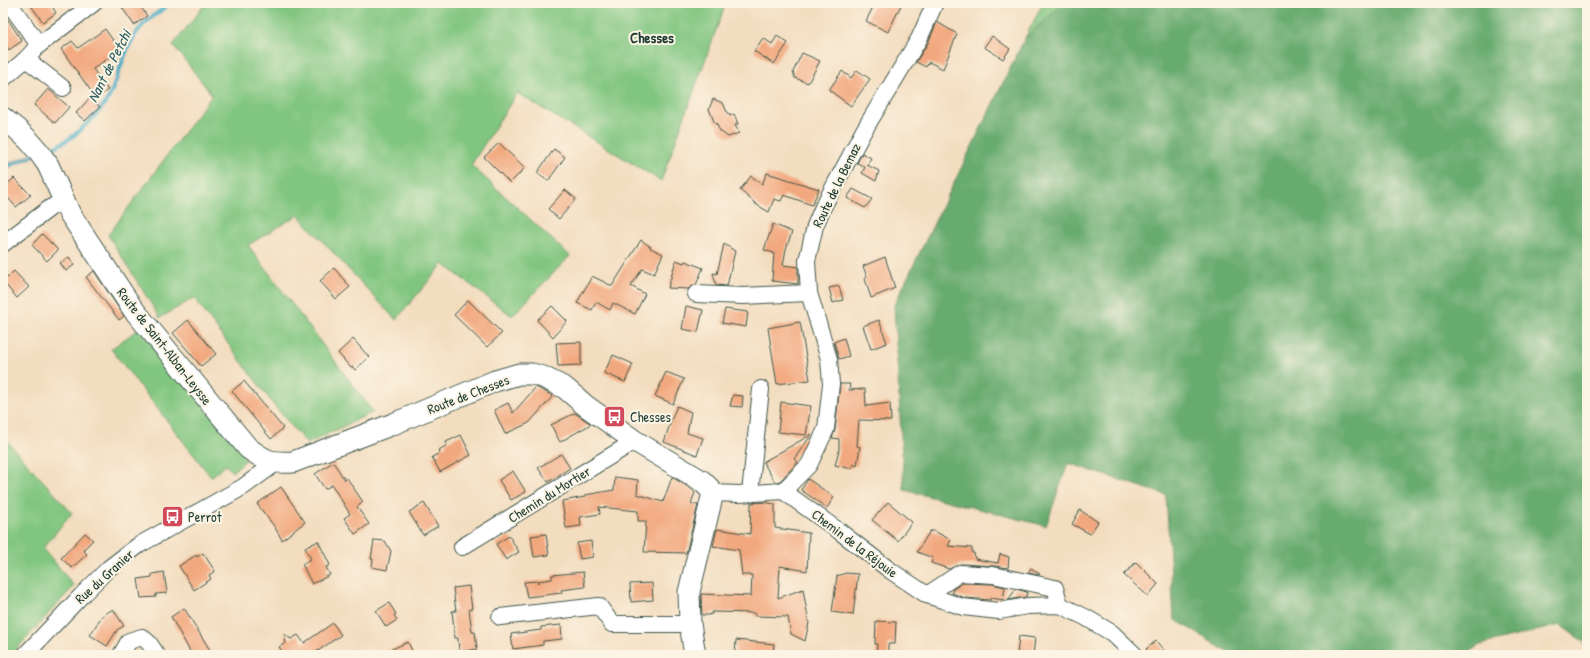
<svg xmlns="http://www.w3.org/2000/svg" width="1590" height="658" font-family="'Patrick Hand',sans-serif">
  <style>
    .green { fill: #81c680; stroke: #50825a }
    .forest { fill: #68ab6e; stroke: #447451 }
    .water { fill: #4aaec9; stroke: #34767e }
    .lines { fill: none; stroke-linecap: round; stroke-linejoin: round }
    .stream { stroke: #4aaec9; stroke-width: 4 }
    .building { fill: #f2a87e }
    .minor-casing { stroke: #3f5549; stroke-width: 18 }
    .major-casing { stroke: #3f5549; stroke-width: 23 }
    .minor { stroke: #fff; stroke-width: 16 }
    .major { stroke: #fff; stroke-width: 21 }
    .labels { text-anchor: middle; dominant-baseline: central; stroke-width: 4; stroke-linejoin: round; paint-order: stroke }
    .street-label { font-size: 14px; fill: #1f3d34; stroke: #fcf5e5 }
    .poi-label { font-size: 14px; fill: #1f3d34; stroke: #fcf5e5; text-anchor: start }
    .neighbourhood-label { font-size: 15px; font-weight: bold; fill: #1f3d34; stroke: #fcf5e5 }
    .water-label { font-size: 15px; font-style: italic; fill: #2c5f61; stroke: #fcf5e5 }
  </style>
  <rect width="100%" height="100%" fill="#fcf5e5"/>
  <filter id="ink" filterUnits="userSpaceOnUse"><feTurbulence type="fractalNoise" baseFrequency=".025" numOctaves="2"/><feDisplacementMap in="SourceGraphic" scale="8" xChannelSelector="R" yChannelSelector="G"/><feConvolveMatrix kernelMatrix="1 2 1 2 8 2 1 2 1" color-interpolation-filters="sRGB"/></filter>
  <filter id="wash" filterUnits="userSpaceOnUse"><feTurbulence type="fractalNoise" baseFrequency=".012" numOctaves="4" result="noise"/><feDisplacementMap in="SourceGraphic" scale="16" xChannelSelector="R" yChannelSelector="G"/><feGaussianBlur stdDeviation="0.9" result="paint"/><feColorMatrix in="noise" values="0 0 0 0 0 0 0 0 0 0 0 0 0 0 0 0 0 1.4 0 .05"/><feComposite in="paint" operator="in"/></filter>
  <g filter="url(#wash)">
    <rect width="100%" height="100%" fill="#f3ddbf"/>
    <g class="green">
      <polygon points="206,3 726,3 661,181 517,93 471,165 570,256 512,316 443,264 396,320 298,215 248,245 373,412 307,444 273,404 194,298 160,318 108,235 212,95 173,45"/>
      <polygon points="1043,3 1064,3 1025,38"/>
      <polygon points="140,328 247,459 232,472 226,465 211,477 111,349"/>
      <polygon points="3,437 72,513 43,548 74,586 11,655 3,655"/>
    </g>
    <polygon class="forest" points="1064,3 1587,3 1587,655 1584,642 1560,625 1480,645 1463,655 1237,655 1229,653 1174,619 1166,495 1068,463 1046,526 904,490 894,305 1025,38"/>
    <polygon class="water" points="37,152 36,156 3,170 3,166"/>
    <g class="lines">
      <path class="stream" d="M45,151C51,148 58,146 64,142C76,136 103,109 109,97C119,77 122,54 135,35C143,22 159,12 171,3"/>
    </g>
    <g id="blocks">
      <g class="building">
        <polygon points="29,3 50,3 56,13 43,22"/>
        <polygon points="119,3 138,3 147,16 134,25"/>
        <polygon points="875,3 902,3 888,32 866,21"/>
        <polygon points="3,12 22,41 9,50 3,41"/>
        <polygon points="937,22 957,34 943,69 929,62 926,67 916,62 928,43"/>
        <polygon points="105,29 120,50 93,69 108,90 96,98 61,49 72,41 78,48"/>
        <polygon points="777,36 788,43 774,64 754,51 763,38 772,44"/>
        <polygon points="992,36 1010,49 1003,59 984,47"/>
        <polygon points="802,53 820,61 808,83 795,78 793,72"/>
        <polygon points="857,70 870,79 851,106 829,90 842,71 851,78"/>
        <polygon points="48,89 69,107 55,123 34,105"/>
        <polygon points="90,98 100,107 85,121 76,113"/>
        <polygon points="713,99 723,103 728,114 729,114 730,116 734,114 738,124 735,125 739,133 728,137 720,131 716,123 715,124 709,109"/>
        <polygon points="499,143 525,168 510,183 484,157"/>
        <polygon points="554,149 565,157 548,181 537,173"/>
        <polygon points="862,153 871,158 867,165 879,171 876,181 862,173 865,167 857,163"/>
        <polygon points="767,173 819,189 812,205 784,195 781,201 774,199 769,212 757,205 740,190 751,176 762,184"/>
        <polygon points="14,178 31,195 16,207 3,192 3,188"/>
        <polygon points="853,189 872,199 865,208 847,198"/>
        <polygon points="565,190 576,199 559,219 548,209"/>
        <polygon points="773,224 792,232 786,249 783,265 798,267 798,284 772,281 774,253 764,250"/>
        <polygon points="42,234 58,250 47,261 32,245"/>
        <polygon points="641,240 651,247 650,248 663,254 654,274 642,269 631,286 645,294 635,314 613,303 610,310 596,302 592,310 577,303 592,276 612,286"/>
        <polygon points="724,244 735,251 727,286 716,285 713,273 717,274"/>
        <polygon points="69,257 74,265 66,271 60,263"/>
        <polygon points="885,257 895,288 871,298 865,279 867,277 863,266"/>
        <polygon points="676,260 684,263 685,261 703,268 696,285 688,289 668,288"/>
        <polygon points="334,268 350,287 336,299 320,281"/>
        <polygon points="14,271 29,287 17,298 3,282"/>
        <polygon points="94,271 124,316 119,320 86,277"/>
        <polygon points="839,286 843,300 833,303 829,288"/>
        <polygon points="468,300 502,333 487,347 454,315"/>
        <polygon points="552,306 567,321 553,337 537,320"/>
        <polygon points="686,306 703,310 698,332 682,329"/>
        <polygon points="725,309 748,312 746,327 722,323"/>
        <polygon points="188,320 216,354 201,366 173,333"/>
        <polygon points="879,320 887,343 871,349 863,326"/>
        <polygon points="800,322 810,380 777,384 768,328"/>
        <polygon points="844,338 849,356 839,359 834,342"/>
        <polygon points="353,339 369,357 355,370 353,367 351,368 338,353"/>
        <polygon points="581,342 581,365 558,366 556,343"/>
        <polygon points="613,355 633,364 625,382 604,373"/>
        <polygon points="666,372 684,379 673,404 655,396"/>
        <polygon points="244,381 283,428 271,439 232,391"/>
        <polygon points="840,384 850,384 849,390 865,389 866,406 890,403 891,421 859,420 857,446 860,447 857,466 853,464 852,468 847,468 835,465 839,450 839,439 832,438 835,430"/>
        <polygon points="536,387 553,396 529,423 505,434 494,410 508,403 513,413"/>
        <polygon points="733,395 743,396 742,407 730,406"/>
        <polygon points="781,402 811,406 806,435 778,432"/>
        <polygon points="677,406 691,412 687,433 703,438 697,455 664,442 672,418"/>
        <polygon points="575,413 591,424 560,442 551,425"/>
        <polygon points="812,434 794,459 798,462 780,481 775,482 763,462"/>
        <polygon points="461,435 471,455 440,472 432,457 440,453 439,450 447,445 446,442"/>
        <polygon points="561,454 570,468 548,482 538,468"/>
        <polygon points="333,462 345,480 347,478 363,502 357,507 369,524 355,534 344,518 350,514 332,485 325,489 315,474"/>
        <polygon points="513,471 526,492 511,500 499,480"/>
        <polygon points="615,477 638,480 637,494 663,502 672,477 693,490 695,493 691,503 698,505 686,553 644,552 646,521 638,521 638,511 599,507 600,514 580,517 581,526 566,528 562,501 585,497 585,495 614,490"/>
        <polygon points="808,479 834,497 827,508 801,490"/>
        <polygon points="281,487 305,522 282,540 274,526 257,504"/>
        <polygon points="768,502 768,503 775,504 775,528 809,533 807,571 780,566 778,598 803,589 809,623 805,641 791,634 788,617 755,616 755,613 712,612 712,614 708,615 702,615 701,594 751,596 752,575 742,575 739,550 713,546 717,529 750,534 751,503"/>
        <polygon points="888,502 912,522 898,541 872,520"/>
        <polygon points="424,503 438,526 423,535 409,512"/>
        <polygon points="1080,510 1098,522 1090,534 1072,524"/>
        <polygon points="930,531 934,531 951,540 948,546 972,548 972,553 974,553 975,559 998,563 1000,554 1009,557 1008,568 994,566 961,564 949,569 931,563 933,558 917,552"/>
        <polygon points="85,533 93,540 83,550 87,554 72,568 61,558"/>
        <polygon points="546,534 549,555 534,557 531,536"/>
        <polygon points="509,536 519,552 506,560 496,544"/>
        <polygon points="374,540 385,541 391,551 387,570 372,567 373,559 371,559"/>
        <polygon points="318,541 330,565 326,567 330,575 312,584 302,564 311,559 305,548"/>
        <polygon points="591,541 593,557 580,559 577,543"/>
        <polygon points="203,553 215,571 209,575 211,579 194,590 179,566 196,555 197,557"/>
        <polygon points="1136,562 1158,584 1148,596 1124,575"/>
        <polygon points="1031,568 1040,574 1039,575 1028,573"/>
        <polygon points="164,572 167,593 156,594 156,597 141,598 138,579 152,577 152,574"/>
        <polygon points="583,572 585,587 561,590 562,593 527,597 524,582 537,581 538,583 538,581 552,579 552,575"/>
        <polygon points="846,573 858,574 853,615 832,612 837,576"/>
        <polygon points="652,583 653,600 631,602 630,584"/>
        <polygon points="963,583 992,584 1005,587 1003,600 991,598 990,600 965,598 952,593 953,589"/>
        <polygon points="469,586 472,609 469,609 472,632 475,632 477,649 459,652 458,638 455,638 452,611 456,611 453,588"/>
        <polygon points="1016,589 1027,592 1026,597 1008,600"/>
        <polygon points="389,603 396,614 394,615 397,620 386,627 376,611"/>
        <polygon points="184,608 205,642 213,655 192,655 171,617"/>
        <polygon points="113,609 124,626 117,630 107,646 90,635 102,616"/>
        <polygon points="876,621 896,622 895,644 888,644 888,655 876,655 877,644 875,644"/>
        <polygon points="333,623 341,635 312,655 285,655 279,647 286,643 284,634 291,639 298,635 304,643"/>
        <polygon points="561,625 562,639 543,641 543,645 513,649 511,634 541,630 541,627"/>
        <polygon points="1019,636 1035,638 1033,655 1017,655"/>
        <polygon points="736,640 774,644 773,655 735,655"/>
        <polygon points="1156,641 1168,655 1151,655 1146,649"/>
        <polygon points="408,642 414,655 378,655"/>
      </g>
    </g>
  </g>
  <g filter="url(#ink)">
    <use href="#blocks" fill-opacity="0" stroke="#3f5549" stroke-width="1"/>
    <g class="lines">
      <defs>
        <g id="minor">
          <polyline points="9,3 39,45"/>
          <polyline points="26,59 63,88"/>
          <polyline points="3,79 26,59 39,45 94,3"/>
          <polyline points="3,244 50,208 63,201"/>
          <polyline points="696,294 743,296 809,293"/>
          <polyline points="783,491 839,531 891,571 927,595 963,607 999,611 1028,606 1060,605 1085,617 1112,633 1135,655"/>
          <polyline points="713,493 739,494 783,491 809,465 826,429 831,384 829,359 809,293 807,261 815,226 823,207 863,132 919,39 935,3"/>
          <polyline points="750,493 761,389"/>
          <polyline points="462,547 635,441"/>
          <polyline points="927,595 960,573 993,575 1055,588 1060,605"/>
          <polyline points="500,617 599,606 612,624 690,624"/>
          <polyline points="25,655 81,596 109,568 139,545 243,487 276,463"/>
          <polyline points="121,655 129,641 142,637 149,643 157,655"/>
        </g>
        <path id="major" d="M3,118C21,131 36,146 48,165L70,214L133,309L248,448C267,462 270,463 293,462L393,424L495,381L519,374H532L543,377L565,388L586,406L635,441L702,481L710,489L713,493L689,592L690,624L695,655"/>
      </defs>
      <use href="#minor" class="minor-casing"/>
      <use href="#major" class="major-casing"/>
      <use href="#minor" class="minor"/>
      <use href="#major" class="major"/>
    </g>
  </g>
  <defs>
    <symbol id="bus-square" viewBox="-11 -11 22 22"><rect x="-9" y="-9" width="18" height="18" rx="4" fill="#d1495b" stroke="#fcf5e5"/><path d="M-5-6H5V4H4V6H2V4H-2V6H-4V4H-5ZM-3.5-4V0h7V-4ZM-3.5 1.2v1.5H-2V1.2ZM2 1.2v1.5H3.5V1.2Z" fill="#fff"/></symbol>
  </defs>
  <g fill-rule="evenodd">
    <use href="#bus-square" x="602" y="404" width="25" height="25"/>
    <use href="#bus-square" x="160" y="504" width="25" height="25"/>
  </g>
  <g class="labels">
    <g class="street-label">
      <text transform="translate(836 185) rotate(-64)">Route de la Bemaz</text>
      <text transform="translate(165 346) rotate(52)">Route de Saint-Alban-Leysse</text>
      <text transform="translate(468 394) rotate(-21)">Route de Chesses</text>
      <text transform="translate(549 494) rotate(-32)">Chemin du Mortier</text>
      <text transform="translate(855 543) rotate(37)">Chemin de la Réjouie</text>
      <text transform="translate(104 576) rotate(-42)">Rue du Granier</text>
    </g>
    <g class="poi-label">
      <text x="630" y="416">Chesses</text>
      <text x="188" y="516">Perrot</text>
    </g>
    <g class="neighbourhood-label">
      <text x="652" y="37">Chesses</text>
    </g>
    <g class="water-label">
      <text transform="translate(109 66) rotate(-63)">Nant de Petchi</text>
    </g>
  </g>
  <rect width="1590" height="658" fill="none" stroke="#fcf5e5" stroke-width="16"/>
</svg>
